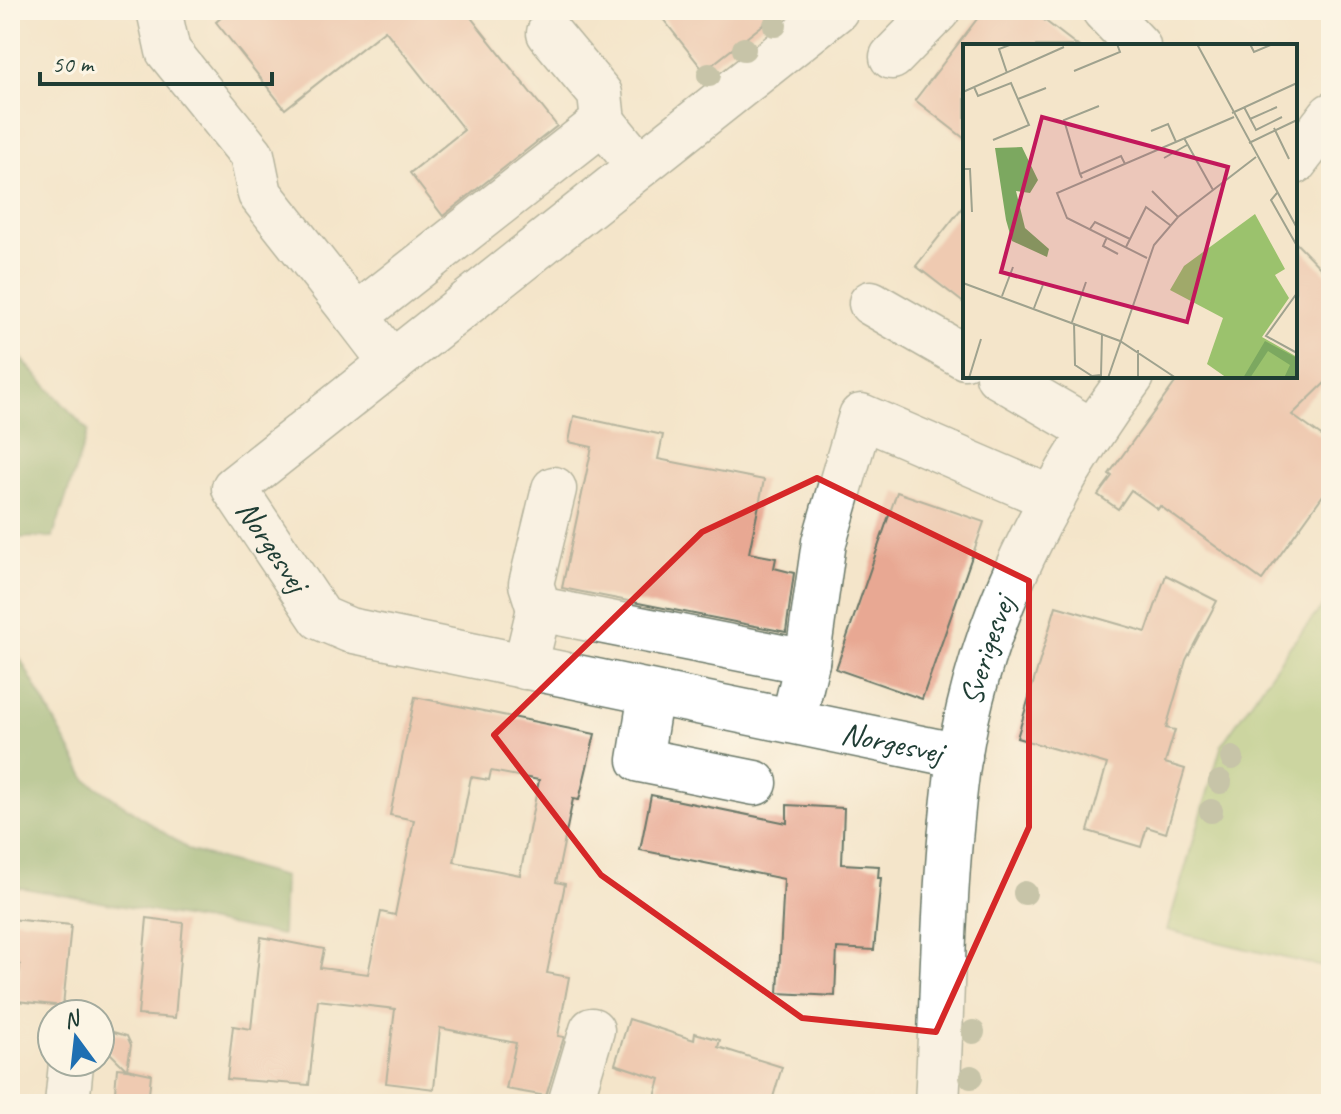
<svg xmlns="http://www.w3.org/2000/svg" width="1341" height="1114" font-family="Caveat,sans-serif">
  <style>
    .green { fill: #9bc26d; stroke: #5d8050; stroke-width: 2 }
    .forest { fill: #7ca860; stroke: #4e724a; stroke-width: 2 }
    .building { fill: #e8a893; fill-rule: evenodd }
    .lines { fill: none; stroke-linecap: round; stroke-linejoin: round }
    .minor-casing { stroke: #6a7868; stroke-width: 47 }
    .minor { stroke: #fff; stroke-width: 44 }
    .tree { fill: #909b7f }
    .marked { fill: none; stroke: #d62828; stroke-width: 6; stroke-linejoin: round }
    .labels { text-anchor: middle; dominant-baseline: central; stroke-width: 7; stroke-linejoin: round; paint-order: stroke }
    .street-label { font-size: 32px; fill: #1f3d34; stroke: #fcf5e5 }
    .inset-road { fill: none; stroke: #9fa28e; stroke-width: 2 }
    .view { fill: #c2185b; fill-opacity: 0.15; stroke: #c2185b; stroke-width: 4 }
    .inset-edge { fill: none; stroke: #1f3d34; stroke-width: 4 }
  </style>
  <rect width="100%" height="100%" fill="#fcf5e5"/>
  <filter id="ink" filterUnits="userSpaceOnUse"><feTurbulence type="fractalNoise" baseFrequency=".0125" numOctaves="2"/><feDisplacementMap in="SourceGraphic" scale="16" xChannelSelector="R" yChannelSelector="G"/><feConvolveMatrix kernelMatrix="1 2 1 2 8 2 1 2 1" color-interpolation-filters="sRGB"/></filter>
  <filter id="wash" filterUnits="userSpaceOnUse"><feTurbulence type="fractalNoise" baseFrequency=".006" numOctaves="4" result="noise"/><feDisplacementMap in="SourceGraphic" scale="32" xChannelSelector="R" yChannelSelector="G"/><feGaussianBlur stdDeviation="1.8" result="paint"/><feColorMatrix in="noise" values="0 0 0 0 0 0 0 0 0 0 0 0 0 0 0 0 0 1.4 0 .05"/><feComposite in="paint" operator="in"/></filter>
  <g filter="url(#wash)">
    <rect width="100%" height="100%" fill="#f4e5ca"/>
    <polygon class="green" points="1331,596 1331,969 1167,930 1222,744 1291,645"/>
    <g class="forest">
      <polygon points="10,346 88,431 53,537 10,538"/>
      <polygon points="10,640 87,780 191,851 284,877 282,935 18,887 10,874"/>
    </g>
    <g id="blocks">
      <g class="building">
        <polygon points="230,10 465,10 557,126 443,216 410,173 464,130 385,30 285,109 216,22"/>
        <polygon points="656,10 782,10 704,71"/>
        <polygon points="984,10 1031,10 1078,46 965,46 965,139 915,100"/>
        <polygon points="965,204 965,304 916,266"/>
        <polygon points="1295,242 1331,279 1331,377 1292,415 1331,443 1331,484 1262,580 1160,506 1158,509 1131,490 1118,509 1098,495 1112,476 1109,474 1180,376 1295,376"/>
        <polygon points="574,416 663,435 658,459 764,480 749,553 776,558 774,568 794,573 786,632 562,588 592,447 569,442"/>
        <polygon points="897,492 984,522 922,699 836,669"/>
        <polygon points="1166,575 1217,601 1186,660 1166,728 1175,730 1165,763 1185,769 1166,833 1147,827 1141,847 1088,831 1107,764 1017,738 1056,606 1146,632"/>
        <path d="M415,697L595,734L579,800L573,799L556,882L565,884L547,973L569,977L558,1036L564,1037L546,1096L506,1089L516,1043L440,1028L434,1089L386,1083L395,1009L318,1000L309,1085L227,1079L233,1026L251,1029L261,937L324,949L320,968L368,974L381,912L395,915L414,820L390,815ZM491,771L539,780L520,875L454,862L471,777L489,780Z"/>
        <polygon points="651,795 787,823 787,805 844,808 842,864 879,866 878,878 881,878 874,950 837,948 835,996 778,993 784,879 640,850"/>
        <polygon points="147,918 183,923 175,1018 138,1015"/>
        <polygon points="10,919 71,925 63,1006 17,1001 20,964 10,963"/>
        <polygon points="629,1019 694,1040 695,1033 720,1040 718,1047 782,1067 771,1104 743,1104 717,1096 715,1104 653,1104 660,1079 615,1064"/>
        <polygon points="113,1032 127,1036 131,1045 127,1069 151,1074 148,1104 114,1104 117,1068 126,1069 105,1048"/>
      </g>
    </g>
  </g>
  <g filter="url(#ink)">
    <use href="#blocks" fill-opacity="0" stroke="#6a7868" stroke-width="2"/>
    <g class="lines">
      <defs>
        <g id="minor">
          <polyline points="159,10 168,51 252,155 260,194 356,316"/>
          <path id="s1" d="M836,10L234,488L321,618L349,630L960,756"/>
          <polyline points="1104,10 1138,46"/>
          <polyline points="549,33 600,94 603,122"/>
          <polyline points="892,57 938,10"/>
          <polyline points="1295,162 1331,115"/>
          <polyline points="871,303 965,357"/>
          <polyline points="392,363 356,316 603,122 639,166"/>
          <polyline points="998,376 1091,430"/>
          <polyline points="539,609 531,584 554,489"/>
          <polyline points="525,667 539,609 807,662"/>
          <polyline points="651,693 640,760 755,783"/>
          <polyline points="793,721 807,662 824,542 861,416 1053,499"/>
          <polyline points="67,1104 71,1064"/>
          <polyline points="570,1104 592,1030"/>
          <path id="s2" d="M937,1104C943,990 943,872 959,759C980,621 1049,486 1132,376"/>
        </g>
      </defs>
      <use href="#minor" class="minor-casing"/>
      <use href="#minor" class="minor"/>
    </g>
    <g class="tree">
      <circle cx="775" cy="25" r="12"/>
      <circle cx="744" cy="49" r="12"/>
      <circle cx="709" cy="75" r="12"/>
      <circle cx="1232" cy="758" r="12"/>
      <circle cx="1220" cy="782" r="12"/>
      <circle cx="1211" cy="811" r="12"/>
      <circle cx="1025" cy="893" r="12"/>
      <circle cx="973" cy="1032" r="12"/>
      <circle cx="971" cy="1077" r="12"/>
    </g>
  </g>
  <path d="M0 0H1341V1114H0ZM817,478L1029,581V827L936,1032L802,1018L601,875L494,735L702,532Z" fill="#f4e5ca" fill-opacity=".55" fill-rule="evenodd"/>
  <path class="marked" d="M817,478L1029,581V827L936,1032L802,1018L601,875L494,735L702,532Z"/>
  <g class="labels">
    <g class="street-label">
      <text stroke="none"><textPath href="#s1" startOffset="838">Norgesvej</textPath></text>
      <text stroke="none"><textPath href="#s2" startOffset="458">Sverigesvej</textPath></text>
      <text stroke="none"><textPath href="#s1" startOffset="1510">Norgesvej</textPath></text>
    </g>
  </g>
  <g transform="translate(963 44)">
    <rect width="334" height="334" fill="#f4e5ca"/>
    <path d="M292,170L322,225L312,231L326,254L299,293L334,313V334H264L244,320L260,274L207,246L221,222Z" fill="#9bc26d"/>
    <path d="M59,103L75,136L67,149L53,147L62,184L86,205L84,213L49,197L43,176L32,104ZM302,297L334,314V334H321L327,321L305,307L287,334H280Z" fill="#7ca860"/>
    <path class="inset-road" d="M234,0L334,184M287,0L291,8L310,0M111,27L157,8L154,0M44,29L36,5L49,0M11,43L15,52L48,39L66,81L30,96M0,48L101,3M55,55L83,44M281,63L293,86L319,73M269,69L334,39M287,75L314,63M311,84L326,115M188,87L205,80L213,98M221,94L250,146M286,99L334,76M201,114L224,101M0,125H7L9,168M117,130L101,76L136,62M119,134L117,130L158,112L162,120M189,147L215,173M314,149L308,156L334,202M127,185L132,178L167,195M144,193L140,202L155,210M163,203L183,163L207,181M184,214L104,174L94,149L271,73M0,239L157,297L213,334M334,249L303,292L334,309M39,252L50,223M71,264L81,238M109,278L123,238M111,279L112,321L129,332L138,331L139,290M175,306V334M6,334L18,295M145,334L191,201L215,173L293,113"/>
    <path class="view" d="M79,73L265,123L224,278L38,228Z"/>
    <rect width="334" height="334" class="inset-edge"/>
  </g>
  <rect width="1341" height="1114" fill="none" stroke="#fcf5e5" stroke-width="40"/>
  <g transform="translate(76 1038) rotate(345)"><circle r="38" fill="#fcf5e5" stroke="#a4ab9e" stroke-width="2"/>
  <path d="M0-6L14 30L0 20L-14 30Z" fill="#1f6fb2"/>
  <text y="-12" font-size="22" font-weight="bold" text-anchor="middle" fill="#1f3d34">N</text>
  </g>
  <path d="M40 72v12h232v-12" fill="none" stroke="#1f3d34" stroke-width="4"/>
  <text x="52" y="72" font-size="24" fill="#1f3d34" stroke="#fcf5e5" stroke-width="6" paint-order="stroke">50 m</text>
</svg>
